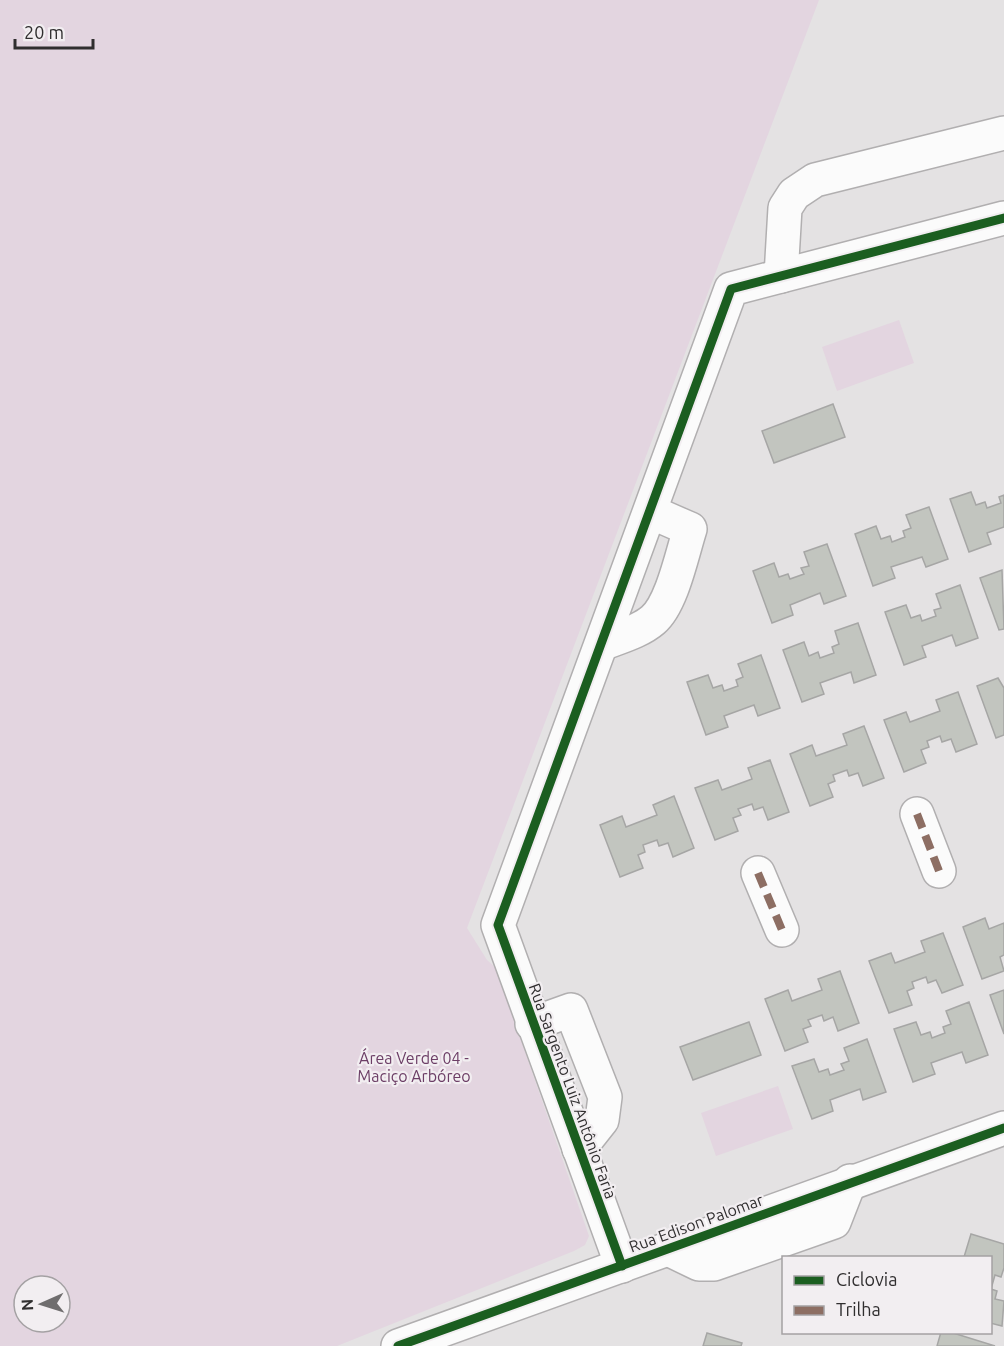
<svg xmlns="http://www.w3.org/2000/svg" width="1004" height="1346" font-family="Ubuntu,sans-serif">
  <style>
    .green { fill: #e3d5e0; fill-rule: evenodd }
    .building { fill: #c2c5bf; stroke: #a6a6a5; stroke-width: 1.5 }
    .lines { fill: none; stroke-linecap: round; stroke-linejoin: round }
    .minor-casing { stroke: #b1afb0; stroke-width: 36 }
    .minor { stroke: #fbfbfb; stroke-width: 33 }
    .quiet { stroke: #8d6e63; stroke-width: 8; stroke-dasharray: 15 8; stroke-linecap: butt }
    .cycleway-casing { stroke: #f2eef1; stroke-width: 13 }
    .cycleway { stroke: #1b5e20; stroke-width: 9 }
    .labels { text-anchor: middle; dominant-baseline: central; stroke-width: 4.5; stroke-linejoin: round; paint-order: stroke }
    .park-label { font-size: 16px; fill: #6c3e66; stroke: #f2eef1 }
    .street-label { font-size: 16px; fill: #302e2f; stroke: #f2eef1 }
  </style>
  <rect width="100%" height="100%" fill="#e4e2e3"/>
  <g class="green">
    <path d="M0,0H819L467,928L487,960L496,968L589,1236L585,1245L574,1251L337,1346H0ZM24,1286H60V1322H24Z"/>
    <polygon points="899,320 914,363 837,391 822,347"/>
    <polygon points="778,1086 793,1129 716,1156 701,1113"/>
  </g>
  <g class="building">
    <polygon points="833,404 845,437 774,463 762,431"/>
    <polygon points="971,492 976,505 985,502 987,508 1001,503 999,497 1004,495 1004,527 987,533 991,544 969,552 950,499"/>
    <polygon points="929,507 948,559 926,567 922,557 891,567 895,578 873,586 855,534 876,526 881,539 890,536 892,542 905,537 903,531 911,528 906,515"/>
    <polygon points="827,544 846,596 824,604 820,593 790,605 793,615 772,623 753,571 774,563 779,577 788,574 790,579 804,574 801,568 809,566 804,552"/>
    <polygon points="1002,570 1004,629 999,630 980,578"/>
    <polygon points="960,585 978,638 956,646 952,635 922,646 926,657 904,665 885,612 906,605 911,618 920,615 922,621 936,616 934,610 941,608 936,594"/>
    <polygon points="858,623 876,675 854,683 851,672 820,683 824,694 802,702 783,650 804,642 809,656 818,652 820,658 834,653 832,647 839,644 835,631"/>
    <polygon points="761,655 780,708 758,716 754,705 724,716 728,727 706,735 687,682 708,675 713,688 722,685 724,691 738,686 736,680 743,677 738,664"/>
    <polygon points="998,678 1004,688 1004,735 996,738 977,686"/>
    <polygon points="958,692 977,744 956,752 951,739 942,742 940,736 927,741 929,747 921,750 926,763 904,772 884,720 906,712 910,722 940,711 936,700"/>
    <polygon points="864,726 884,778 863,786 858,773 849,776 847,770 833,775 835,781 828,784 833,797 810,806 790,754 812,745 816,756 847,745 843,734"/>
    <polygon points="770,760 789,812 768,820 763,807 754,810 752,804 738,809 741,815 733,818 738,831 715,840 695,788 718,780 722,790 752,779 748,768"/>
    <polygon points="674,796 694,848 673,857 668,843 659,846 657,840 643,845 645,852 638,855 643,868 620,877 600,825 622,816 626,827 657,815 653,805"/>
    <polygon points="985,918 989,929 1004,923 1004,955 1000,957 1004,971 982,979 963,927"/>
    <polygon points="943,933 963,985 942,993 936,980 928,983 926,977 912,982 914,988 907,991 912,1005 889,1013 869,961 891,953 895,963 925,952 921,941"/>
    <polygon points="840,971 859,1023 838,1031 833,1017 824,1021 822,1015 808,1020 811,1026 803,1029 808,1042 785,1051 765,999 788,990 792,1001 822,990 818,979"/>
    <polygon points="1004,990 1004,1034 990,995"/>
    <polygon points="969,1002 988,1055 966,1063 962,1052 931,1063 935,1074 913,1082 894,1029 916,1022 921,1035 930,1032 932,1038 945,1033 943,1027 951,1024 946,1011"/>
    <polygon points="749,1022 761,1055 693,1080 680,1047"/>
    <polygon points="867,1039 886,1092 863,1100 860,1089 830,1100 833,1111 812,1119 792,1066 814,1059 819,1072 828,1069 830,1075 844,1070 841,1064 849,1061 844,1048"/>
    <polygon points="971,1234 1004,1244 1004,1268 1001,1277 995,1275 991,1289 997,1291 995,1299 1004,1301 1002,1326 990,1323 990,1258 964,1257"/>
    <polygon points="941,1332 950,1332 995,1346 937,1346"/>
    <polygon points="707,1333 742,1343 741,1346 703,1346"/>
  </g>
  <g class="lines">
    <defs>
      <g id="minor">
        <polyline points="781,276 785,208 794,194 815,180 1004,133"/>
        <path d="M602,644C619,637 639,632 653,620C672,604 682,554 690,529L651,512"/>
        <polyline points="917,814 939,871"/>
        <polyline points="758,873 782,930"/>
        <polyline points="532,1024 571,1010 605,1097 602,1120 579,1149"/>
        <polyline points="668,1249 699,1264 714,1264 834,1222 850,1181"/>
        <polyline points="622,1266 498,925 731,289 1004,218"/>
        <polyline points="398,1346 1004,1128"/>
      </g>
    </defs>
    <use href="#minor" class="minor-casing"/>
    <use href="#minor" class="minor"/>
    <g class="quiet">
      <polyline points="917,814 939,871"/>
      <polyline points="758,873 782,930"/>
    </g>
    <defs>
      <g id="cycleway">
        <polyline points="622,1266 498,925 731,289 1004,218"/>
        <polyline points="398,1346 1004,1128"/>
      </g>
    </defs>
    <use href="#cycleway" class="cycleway-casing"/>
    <use href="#cycleway" class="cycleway"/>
  </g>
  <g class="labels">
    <g class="park-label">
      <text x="414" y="1058">Área Verde 04 -<tspan x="414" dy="18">Maciço Arbóreo</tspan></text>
    </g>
    <g class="street-label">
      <text transform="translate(573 1091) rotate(70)">Rua Sargento Luiz Antônio Faria</text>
      <text transform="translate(696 1223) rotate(-20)">Rua Edison Palomar</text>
    </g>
  </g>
  <rect x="782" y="1256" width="210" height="78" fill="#f2eef1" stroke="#a4a1a3" stroke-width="1.5"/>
  <rect x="794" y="1276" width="30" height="9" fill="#1b5e20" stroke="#a4a1a3" stroke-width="1.5"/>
  <text x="836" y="1286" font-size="18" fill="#302e2f">Ciclovia</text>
  <rect x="794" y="1306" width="30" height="9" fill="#8d6e63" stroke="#a4a1a3" stroke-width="1.5"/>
  <text x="836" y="1316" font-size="18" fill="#302e2f">Trilha</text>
  <g transform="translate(42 1304) rotate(267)"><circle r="28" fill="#f2eef1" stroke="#a4a1a3" stroke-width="1.5"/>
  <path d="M0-4.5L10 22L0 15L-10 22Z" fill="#6f6d6e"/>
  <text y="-9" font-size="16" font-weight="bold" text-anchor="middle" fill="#302e2f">N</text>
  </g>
  <path d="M15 39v9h78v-9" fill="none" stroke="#302e2f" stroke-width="3"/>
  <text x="24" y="39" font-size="18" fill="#302e2f" stroke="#f2eef1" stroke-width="4.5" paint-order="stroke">20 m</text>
</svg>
